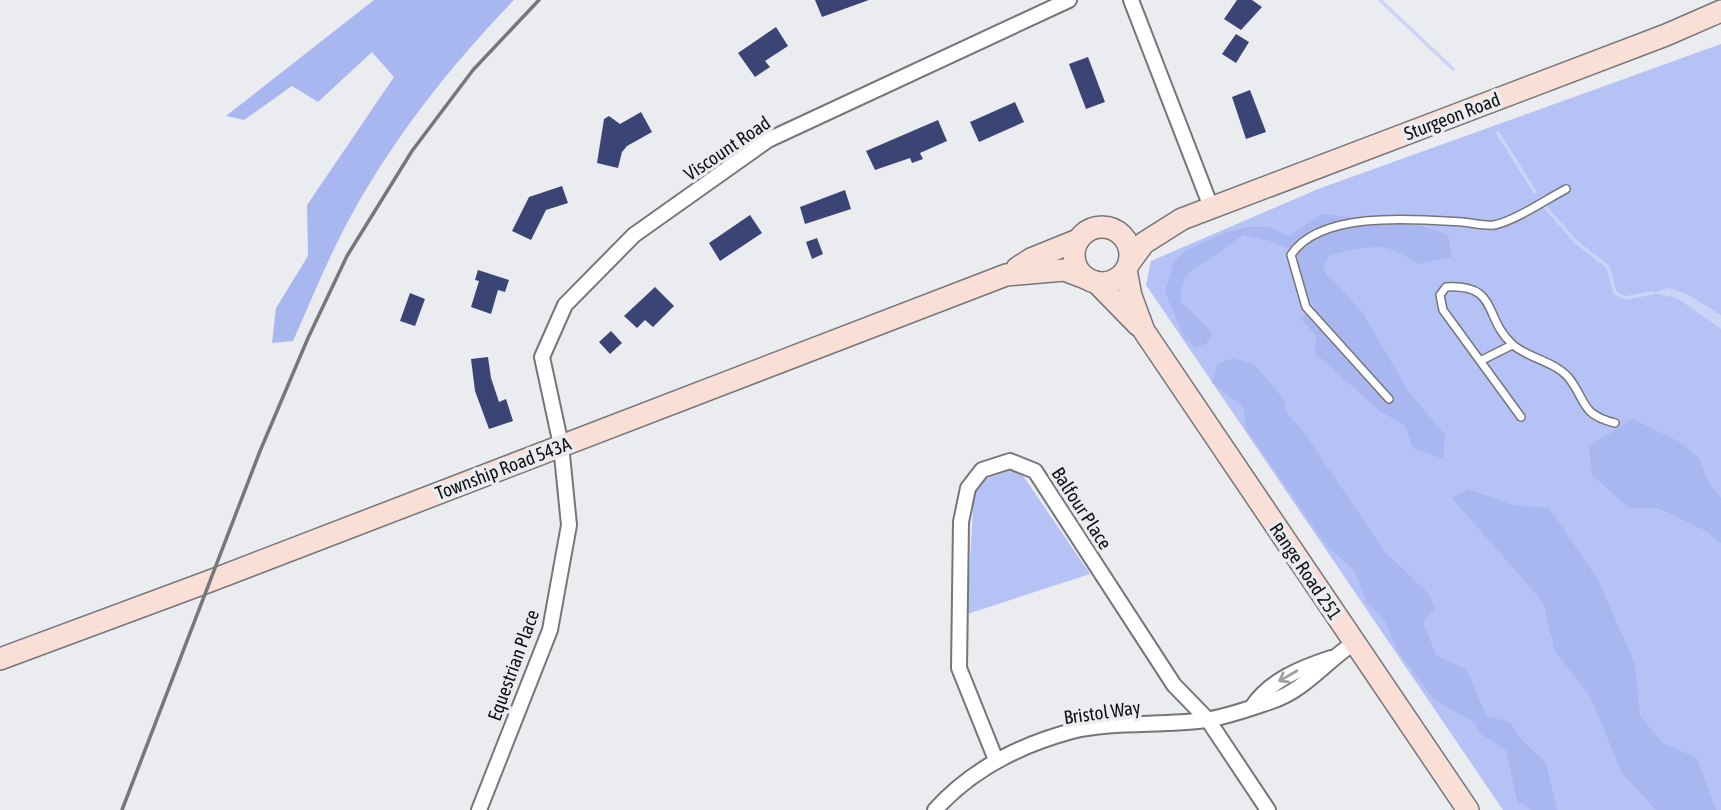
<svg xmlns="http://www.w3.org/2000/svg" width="1721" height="810" font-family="'Asap Condensed',sans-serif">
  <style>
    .green { fill: #b4c2f6 }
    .forest { fill: #a8b7f0 }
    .water { fill: #cad4f7 }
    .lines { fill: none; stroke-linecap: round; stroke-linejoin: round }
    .stream { stroke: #cad4f7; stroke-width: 3.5 }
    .building { fill: #3a4576 }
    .service-casing { stroke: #75767a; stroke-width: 10 }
    .minor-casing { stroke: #75767a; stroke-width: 18 }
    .secondary-casing { stroke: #75767a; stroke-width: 24 }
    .service { stroke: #fff; stroke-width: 7 }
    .minor { stroke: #fff; stroke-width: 14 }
    .secondary { stroke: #f9dfd6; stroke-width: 21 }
    .rail { stroke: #767779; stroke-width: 3.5 }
    .oneway { stroke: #9fa0a0 }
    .labels { text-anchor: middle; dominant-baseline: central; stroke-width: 7; stroke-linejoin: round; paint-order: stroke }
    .street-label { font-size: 19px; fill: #101112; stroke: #ebecf0 }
  </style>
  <rect width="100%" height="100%" fill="#ebecf0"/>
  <g class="green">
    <polygon points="1721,44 1721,810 1503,810 1146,285 1151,261 1318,189"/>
    <polygon points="1010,470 1021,473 1026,480 1090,574 967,614 974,490 980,481"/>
  </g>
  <g class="forest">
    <path d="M374,0H514C449,67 390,142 346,225C326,263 310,303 293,341L272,343L276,308L308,256L307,205L394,77L372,52L318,102L292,86L244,120L226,116Z"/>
    <path d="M1322,214L1423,226L1448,235L1452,257L1417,264C1384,238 1369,248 1329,255L1323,270L1363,313L1408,391L1445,435L1443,459L1413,448L1405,425L1381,412L1315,353L1316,336L1300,318L1315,308C1284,258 1319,250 1243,235C1232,242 1221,252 1210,259C1187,272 1181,274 1181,302L1213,333L1206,344L1196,347L1185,339L1165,292L1174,261L1185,251L1222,234L1246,227H1269L1289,236Z"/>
    <polygon points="1233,358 1255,365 1285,401 1286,412 1303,431 1385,552 1429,594 1435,610 1423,622 1436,655 1467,670 1486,716 1510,722 1521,739 1546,763 1557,810 1532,810 1517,801 1506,750 1482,735 1473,721 1434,700 1397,650 1385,621 1367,603 1355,571 1327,546 1246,429 1244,408 1212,383 1217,364"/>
    <polygon points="1633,419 1678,441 1699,458 1707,480 1721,498 1721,543 1704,530 1658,508 1629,508 1592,475 1589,446"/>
    <polygon points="1469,489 1512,505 1549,508 1598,580 1635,664 1640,716 1663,743 1697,758 1716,810 1656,810 1622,773 1590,696 1555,651 1543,602 1452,498"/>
  </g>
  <polygon class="water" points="1668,288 1687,294 1721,315 1721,329 1677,298 1652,293"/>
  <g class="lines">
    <g class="stream">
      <polyline points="1380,0 1453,69"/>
      <polyline points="1498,133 1535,192"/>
      <polyline points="1545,207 1576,242 1608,267 1615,293 1625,298 1652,293"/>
    </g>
  </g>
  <g class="building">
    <polygon points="815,0 869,0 822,17"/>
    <polygon points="1237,0 1252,0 1262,7 1241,30 1224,19"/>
    <polygon points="776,27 788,46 765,61 770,67 755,77 738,53"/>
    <polygon points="1236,34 1249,42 1236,63 1222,54"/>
    <polygon points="1088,57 1105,102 1086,109 1069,64"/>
    <polygon points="1250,90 1266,132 1246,139 1232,97"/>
    <polygon points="1015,102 1024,122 979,142 970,122"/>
    <polygon points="641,112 652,132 627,146 622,152 618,168 597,163 604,119 609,116 620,124"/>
    <polygon points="938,120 947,141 920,153 923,159 912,163 910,158 875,170 866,151"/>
    <polygon points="562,186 568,203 546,210 531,240 512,231 529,197"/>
    <polygon points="845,190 851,209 805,224 800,207"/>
    <polygon points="750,215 762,233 720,261 709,243"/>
    <polygon points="817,238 823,254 812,259 806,242"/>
    <polygon points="478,270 509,280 505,292 498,290 491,314 471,307 479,281 475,280"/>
    <polygon points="655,287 674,306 653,327 645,320 637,328 624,316"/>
    <polygon points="410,293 425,299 415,326 400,321"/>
    <polygon points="611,331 622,343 610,354 599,342"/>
    <polygon points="488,357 491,378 499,402 506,399 513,421 489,429 475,391 471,359"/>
  </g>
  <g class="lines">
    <defs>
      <g id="service">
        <polyline points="1482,360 1512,345"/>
        <path d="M1389,399L1306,307L1291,255C1320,210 1416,219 1462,222C1473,223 1484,226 1494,225C1515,221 1547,199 1566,189"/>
        <path d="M1521,417L1443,310L1440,295L1446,287C1499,284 1483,317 1512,344C1527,358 1554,361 1568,377C1587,400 1579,414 1615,423"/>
      </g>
      <g id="minor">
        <polyline points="1131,0 1211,207"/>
        <path d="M1252,707C1270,680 1301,668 1331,658"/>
        <polyline points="996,760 959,668 961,522 968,488 982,470 1010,461 1035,471 1174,685 1208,720 1268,810"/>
        <polyline points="479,810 550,630 569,525 561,445 542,357 565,305 634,235 768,140 1069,0"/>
        <path d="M935,810C971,770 1020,745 1072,731C1111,721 1164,726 1205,720C1227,717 1251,708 1272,701C1305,690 1326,661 1354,643"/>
      </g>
      <g id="secondary">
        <circle cx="1102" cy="255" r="28"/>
        <polyline points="1130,262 1144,243 1182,219 1666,35 1721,11"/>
        <polyline points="1017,268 1031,259 1078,240"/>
        <polyline points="1126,270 1131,296 1144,331 1468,810"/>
        <polyline points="1096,282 1138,325"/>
        <polyline points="0,659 210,581 1006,275 1064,270 1088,279"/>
      </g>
    </defs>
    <use href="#service" class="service-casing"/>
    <use href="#minor" class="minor-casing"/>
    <use href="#secondary" class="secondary-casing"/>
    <use href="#service" class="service"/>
    <use href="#minor" class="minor"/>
    <use href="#secondary" class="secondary"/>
    <polyline class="rail" points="122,810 260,451 308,338 347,256 412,151 473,70 539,0"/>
  </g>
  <defs><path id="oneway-shaft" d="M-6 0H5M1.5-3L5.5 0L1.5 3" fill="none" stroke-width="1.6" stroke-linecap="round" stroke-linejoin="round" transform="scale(1.75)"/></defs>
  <use class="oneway" href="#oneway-shaft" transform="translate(1288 676) rotate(150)"/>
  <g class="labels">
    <g class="street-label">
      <text transform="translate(1452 116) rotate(-21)">Sturgeon Road</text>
      <text transform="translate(727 148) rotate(-34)">Viscount Road</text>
      <text transform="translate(503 468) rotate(-21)">Township Road 543A</text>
      <text transform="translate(1082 508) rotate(57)">Balfour Place</text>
      <text transform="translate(1306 571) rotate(56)">Range Road 251</text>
      <text transform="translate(513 665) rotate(-70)">Equestrian Place</text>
      <text transform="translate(1102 712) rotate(-8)">Bristol Way</text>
    </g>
  </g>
</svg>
